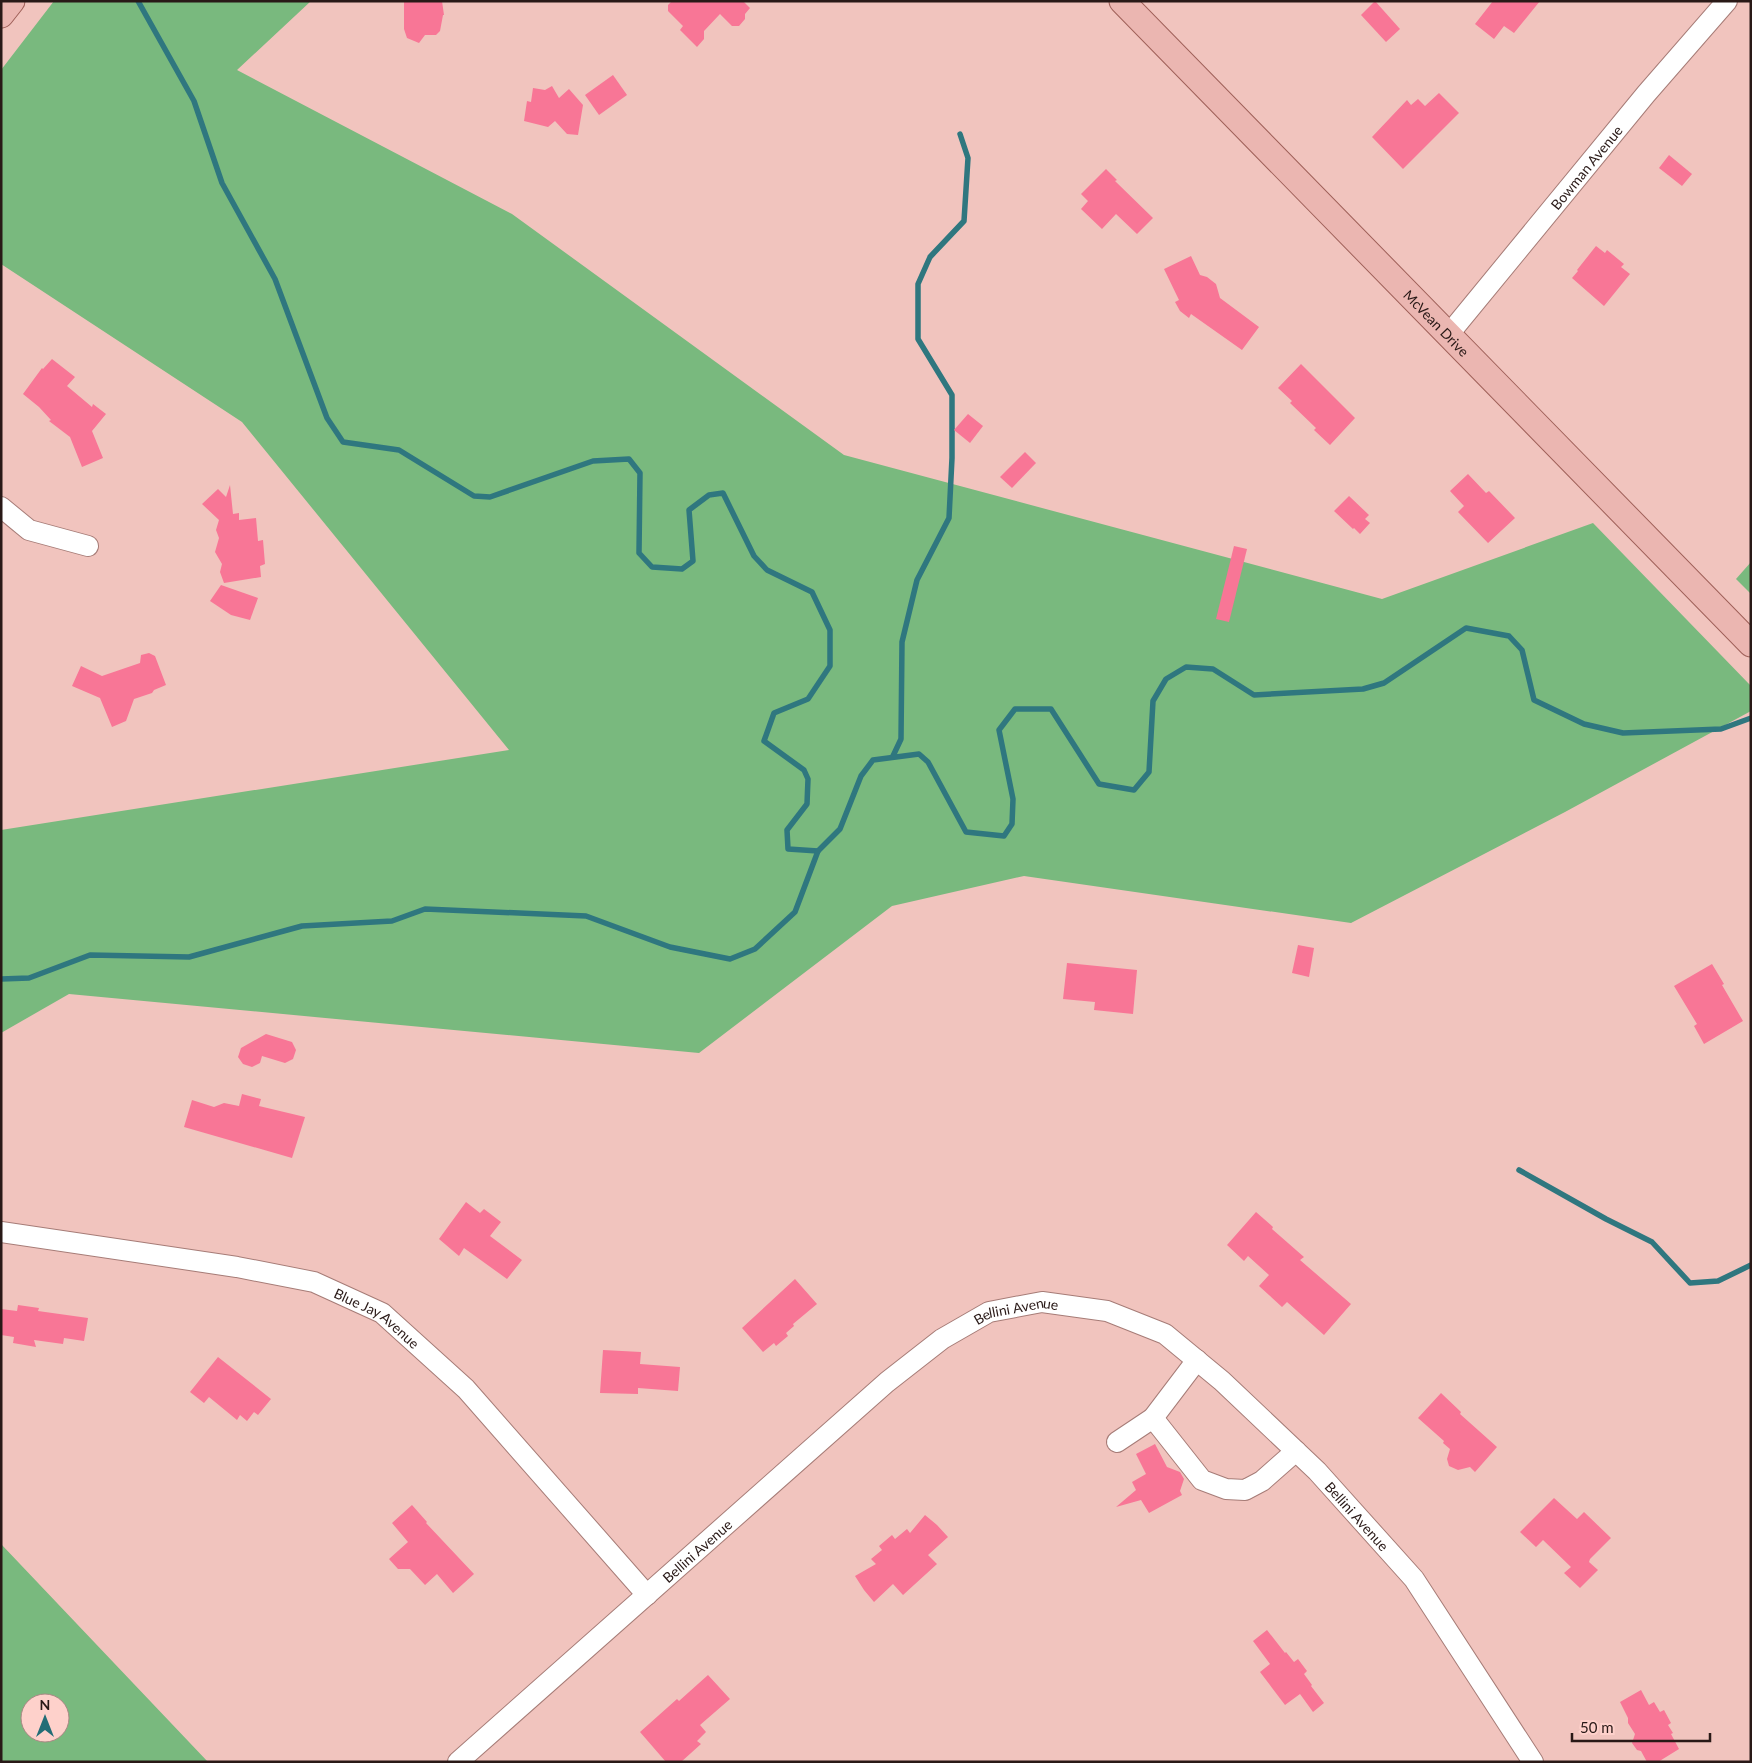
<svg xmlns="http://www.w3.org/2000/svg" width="1752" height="1763" font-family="Lato,sans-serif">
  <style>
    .green { fill: #79b97e; fill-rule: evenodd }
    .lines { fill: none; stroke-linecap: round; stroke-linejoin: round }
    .stream { stroke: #2f777f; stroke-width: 5.5 }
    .building { fill: #f87696 }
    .minor-casing { stroke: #a67c77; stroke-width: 22 }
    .major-casing { stroke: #9f6059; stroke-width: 27 }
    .minor { stroke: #fff; stroke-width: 20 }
    .major { stroke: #ebb6b1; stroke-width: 25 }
    .labels { text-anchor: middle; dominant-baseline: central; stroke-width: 4; stroke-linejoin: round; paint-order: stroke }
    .street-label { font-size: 14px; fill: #291917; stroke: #fed1cb }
  </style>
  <rect width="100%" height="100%" fill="#f1c4be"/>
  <g class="green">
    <polygon points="54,1 311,1 237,70 512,214 844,455 1382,599 1593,523 1751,686 1751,711 1565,812 1351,923 1024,876 892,906 699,1053 69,994 1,1033 1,830 509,750 242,422 1,264 1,70"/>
    <polygon points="1751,562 1751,594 1736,579"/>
    <path d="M1,1544L208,1762H1ZM30,1703H60V1733H30Z"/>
  </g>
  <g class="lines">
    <g class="stream">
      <polyline points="138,1 194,101 222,183 275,279 327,418 343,442 399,450 474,496 490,497 593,461 629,459 640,473 639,553 652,567 682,569 693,561 689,510 709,495 723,493 754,556 767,570 812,592 830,630 830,666 808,699 774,713 764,741 804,770 808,779 807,804 787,830 788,849 818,851"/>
      <polyline points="893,756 901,739 902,642 917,580 949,518 952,458 952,395 918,339 918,284 930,257 964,221 968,158 960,134"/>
      <polyline points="1,979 29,978 90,955 189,957 302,926 392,921 425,909 586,916 670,947 730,959 755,949 795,912 818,851 840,829 861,776 873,760 919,754 928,762 966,832 1004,836 1012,824 1013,799 999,730 1015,709 1051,709 1099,784 1134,790 1149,772 1153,701 1166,679 1186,667 1213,669 1254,695 1363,689 1384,683 1466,628 1509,636 1522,650 1534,700 1584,724 1623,733 1721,729 1751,718"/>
      <polyline points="1519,1170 1606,1219 1652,1242 1690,1283 1718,1281 1751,1265"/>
    </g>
  </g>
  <g class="building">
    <polygon points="404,1 442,1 444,15 443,15 440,31 436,35 425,35 419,43 407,38 404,29"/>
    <polygon points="672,1 743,1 750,8 745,14 745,19 739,26 732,26 720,14 704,31 704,39 697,47 680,30 683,26 668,11 668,5"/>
    <polygon points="1375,1 1400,29 1386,42 1361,15"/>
    <polygon points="1493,1 1540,1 1514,33 1504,26 1494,39 1475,24"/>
    <polygon points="613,75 627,95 599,115 585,95"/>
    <polygon points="552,86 559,98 569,89 583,105 578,135 567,134 555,121 548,127 524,121 527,101 531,102 533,88 545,90"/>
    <polygon points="1439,93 1459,113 1403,169 1372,137 1407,100 1411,105 1418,99 1425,106"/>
    <polygon points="1669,155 1692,174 1682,186 1659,168"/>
    <polygon points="1106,169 1117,180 1115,181 1153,218 1137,234 1116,214 1102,229 1081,209 1088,201 1081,194"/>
    <polygon points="1596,246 1605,253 1607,250 1624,264 1621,267 1630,274 1604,306 1572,278 1578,271 1577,270"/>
    <polygon points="1191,256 1200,275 1207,277 1216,284 1220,298 1259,327 1242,350 1191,314 1189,318 1180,311 1175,302 1179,300 1164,269"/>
    <polygon points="52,359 75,377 67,386 92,407 93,404 106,414 92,431 103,458 82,467 70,437 49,421 51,420 39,407 23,394 42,368 43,369"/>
    <polygon points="1301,364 1355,418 1330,445 1314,430 1316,428 1290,403 1292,401 1278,388"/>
    <polygon points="968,414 983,426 970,443 954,430"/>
    <polygon points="1025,452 1036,463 1012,488 1000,477"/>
    <polygon points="1468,474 1486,493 1489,491 1515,518 1488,543 1458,512 1464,506 1450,491"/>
    <polygon points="230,485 233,514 239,513 239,520 256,518 258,541 263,540 265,564 260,566 261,577 224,583 220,572 222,564 215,552 219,538 216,530 219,520 202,504 218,489 226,497"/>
    <polygon points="1349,496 1369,515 1365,519 1370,523 1360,534 1354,528 1353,529 1334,511"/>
    <polygon points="1234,546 1247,549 1229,622 1216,619"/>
    <polygon points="221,585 258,598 250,620 231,615 210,601"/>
    <polygon points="149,653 155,656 166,685 154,690 152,693 134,699 126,721 112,727 100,698 72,686 81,666 102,676 140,663 141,655"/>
    <polygon points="1298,945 1314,948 1309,977 1292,973"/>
    <polygon points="1067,963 1137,970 1133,1014 1094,1010 1095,1002 1063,999"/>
    <polygon points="1712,964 1724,984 1722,985 1743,1021 1704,1044 1694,1026 1697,1024 1674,986"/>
    <polygon points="266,1034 292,1042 296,1050 293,1059 285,1063 262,1056 260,1063 252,1067 243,1064 238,1057 241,1048"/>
    <polygon points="242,1094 261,1099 259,1106 305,1117 292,1158 184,1127 192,1100 214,1107 224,1103 239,1106"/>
    <polygon points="466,1202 480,1213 484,1209 501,1222 490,1236 522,1260 507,1279 464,1248 459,1256 439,1239"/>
    <polygon points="1256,1212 1273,1227 1272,1229 1304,1257 1300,1260 1351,1304 1324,1335 1287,1302 1282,1307 1259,1286 1269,1275 1248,1256 1244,1261 1227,1245"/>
    <polygon points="795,1279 817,1304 793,1324 794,1326 786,1333 788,1336 776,1346 774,1343 763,1352 742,1328"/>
    <polygon points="18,1305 39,1308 38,1311 88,1318 84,1341 64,1338 63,1344 34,1340 36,1347 13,1343 14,1337 1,1335 1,1309 17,1311"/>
    <polygon points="603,1350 641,1352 640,1364 680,1367 678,1391 638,1388 638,1394 600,1393"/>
    <polygon points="218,1357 271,1399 258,1415 254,1412 247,1421 240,1415 237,1420 209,1397 204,1403 190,1392"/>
    <polygon points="1441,1393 1461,1412 1460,1414 1497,1447 1475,1472 1470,1467 1458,1470 1449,1466 1447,1459 1450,1449 1443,1443 1444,1441 1418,1418"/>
    <polygon points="1155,1444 1167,1467 1180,1472 1184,1479 1180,1491 1182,1495 1149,1513 1141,1500 1116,1507 1136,1490 1132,1482 1146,1474 1136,1454"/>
    <polygon points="1554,1498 1577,1519 1584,1512 1611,1538 1590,1559 1589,1562 1598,1570 1580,1588 1564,1573 1571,1567 1543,1540 1536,1547 1520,1532"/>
    <polygon points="412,1505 427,1522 426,1523 474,1574 453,1593 437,1574 425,1585 410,1569 398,1569 389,1559 408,1542 392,1523"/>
    <polygon points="925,1515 937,1525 948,1537 928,1555 937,1564 903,1595 893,1584 874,1602 864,1590 855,1576 876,1564 871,1559 882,1550 879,1546 892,1535 895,1539 907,1529 910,1533"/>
    <polygon points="1267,1630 1285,1653 1286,1652 1294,1662 1298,1659 1307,1671 1304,1674 1312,1685 1311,1686 1324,1703 1313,1712 1300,1694 1285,1705 1260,1672 1270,1664 1253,1641"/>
    <polygon points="708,1675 730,1699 700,1725 706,1732 697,1741 701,1744 681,1762 666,1762 640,1732 677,1699 679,1701"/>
    <polygon points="1641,1690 1649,1705 1654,1702 1660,1712 1664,1710 1671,1723 1668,1725 1673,1733 1671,1734 1679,1749 1658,1762 1647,1762 1641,1751 1637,1750 1632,1743 1635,1734 1628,1723 1628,1718 1620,1702"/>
  </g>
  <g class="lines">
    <defs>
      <g id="minor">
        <path id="s1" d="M1449,334L1646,94L1727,1"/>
        <polyline points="1,507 29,530 88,546"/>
        <path id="s2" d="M1,1232L237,1267L314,1282L382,1313L466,1389L647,1595"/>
        <polyline points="1153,1418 1202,1480 1226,1489 1245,1490 1262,1481 1296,1451"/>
        <polyline points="1117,1442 1153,1418 1197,1360"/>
        <path id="s3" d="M458,1762L887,1382L942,1339L989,1312L1042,1302L1107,1311L1165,1334L1222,1381L1317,1471L1414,1579L1533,1762"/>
      </g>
      <g id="major">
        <path id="s4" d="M1122,1L1751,644"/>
        <polyline points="1,15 12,1"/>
      </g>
    </defs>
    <use href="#minor" class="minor-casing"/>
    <use href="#major" class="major-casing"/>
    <use href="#minor" class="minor"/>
    <use href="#major" class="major"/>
  </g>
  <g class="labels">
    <g class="street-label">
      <text stroke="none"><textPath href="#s1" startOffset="216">Bowman Avenue</textPath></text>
      <text stroke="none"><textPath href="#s4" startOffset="450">McVean Drive</textPath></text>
      <text stroke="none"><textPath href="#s3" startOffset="724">Bellini Avenue</textPath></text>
      <text stroke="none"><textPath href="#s2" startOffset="390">Blue Jay Avenue</textPath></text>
      <text stroke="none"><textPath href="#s3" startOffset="1144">Bellini Avenue</textPath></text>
      <text stroke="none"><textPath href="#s3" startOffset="319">Bellini Avenue</textPath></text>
    </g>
  </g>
  <rect width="1752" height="1763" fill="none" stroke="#291917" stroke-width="5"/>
  <g transform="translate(45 1718)"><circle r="24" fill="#fed1cb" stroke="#a98783"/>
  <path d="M0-4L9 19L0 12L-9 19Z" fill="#236d76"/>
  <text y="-8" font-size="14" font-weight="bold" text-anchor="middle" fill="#291917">N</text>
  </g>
  <path d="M1572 1733v8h138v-8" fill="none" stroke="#291917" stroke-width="2.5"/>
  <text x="1580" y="1733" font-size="15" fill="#291917" stroke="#fed1cb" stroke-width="4" paint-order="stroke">50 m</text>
</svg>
